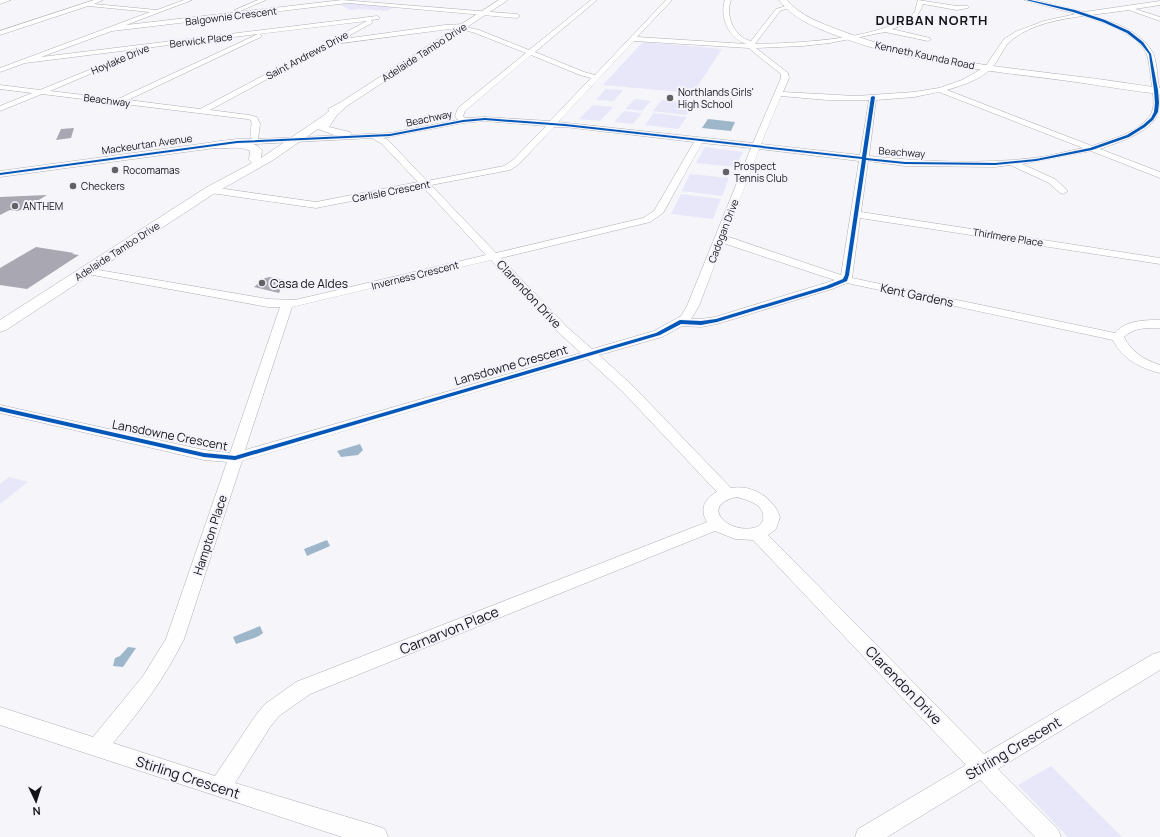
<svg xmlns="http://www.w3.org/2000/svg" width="1160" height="837" font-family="Manrope,sans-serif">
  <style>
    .green { fill: #e8e7fa }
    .water { fill: #9eb6ca }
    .building { fill: #a9a7b1 }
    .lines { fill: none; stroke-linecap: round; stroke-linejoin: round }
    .minor-casing { stroke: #b0b0b4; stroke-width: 1 }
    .tertiary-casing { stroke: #b0b0b4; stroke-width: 1 }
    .secondary-casing { stroke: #b0b0b4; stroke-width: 1 }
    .minor { fill: #fefefe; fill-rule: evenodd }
    .tertiary { fill: #fefefe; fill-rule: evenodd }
    .secondary { fill: #fefefe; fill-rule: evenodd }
    .cycleway-casing { stroke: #f4f3fc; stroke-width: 2 }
    .cycleway { fill: #0057b8; fill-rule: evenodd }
    .poi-dot { fill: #626266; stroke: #f4f3fc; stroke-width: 1.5 }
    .labels { text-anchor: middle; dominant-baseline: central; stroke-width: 4; stroke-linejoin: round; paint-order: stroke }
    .far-street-label { font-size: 10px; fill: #131316; stroke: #f4f3fc }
    .far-poi-label { font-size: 10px; fill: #131316; stroke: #f4f3fc; text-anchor: start }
    .poi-label { font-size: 12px; fill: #131316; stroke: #f4f3fc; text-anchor: start }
    .street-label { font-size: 12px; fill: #131316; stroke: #f4f3fc }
    .far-district-label { font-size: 13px; font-weight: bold; letter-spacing: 1px; fill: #131316; stroke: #f4f3fc }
    .near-street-label { font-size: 14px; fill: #131316; stroke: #f4f3fc }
  </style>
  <rect width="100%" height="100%" fill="#f5f5fa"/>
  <g class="green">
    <polygon points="350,2 396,6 387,11 359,9 350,10 339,4"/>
    <polygon points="643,42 722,49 693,93 603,85"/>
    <polygon points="606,89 623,90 614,101 596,100"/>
    <polygon points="635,99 651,101 642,111 625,109"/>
    <polygon points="662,100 695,104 686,115 653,111"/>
    <polygon points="593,105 613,107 600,121 579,119"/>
    <polygon points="624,111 642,113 633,124 614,122"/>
    <polygon points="654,113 687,117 678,129 645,125"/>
    <polygon points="705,147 743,152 735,167 696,163"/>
    <polygon points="690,174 729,178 722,196 682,191"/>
    <polygon points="681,194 721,199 713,219 671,214"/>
    <polygon points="9,477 28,482 0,504 0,484"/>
    <polygon points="1051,766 1122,837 1068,837 1018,785"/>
  </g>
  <g class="water">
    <polygon points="708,119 735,122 731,131 702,128"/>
    <polygon points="360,444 363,450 358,455 341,457 337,451"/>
    <polygon points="327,540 330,546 307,556 304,549"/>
    <path d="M260,626L263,633C256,639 246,640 236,644L233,637Z"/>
    <polygon points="128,647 136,648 123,667 113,666 115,658 120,656"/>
  </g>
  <g class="building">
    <polygon points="74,128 71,138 56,140 61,129"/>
    <polygon points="47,195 24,209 17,211 10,210 0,215 0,197"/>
    <polygon points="36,247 74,253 72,254 79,255 27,289 0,285 0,268"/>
    <polygon points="270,277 285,280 279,293 254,287 265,278"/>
  </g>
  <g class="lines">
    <defs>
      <g id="minor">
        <polygon points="0,0 11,0 0,4"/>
        <path d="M94,0H103L94,4L157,10L184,0H192L126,25L342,0L517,14L520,16L517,18L348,3L112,31L41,57L377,16L379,17V19L371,20L373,22L372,23L343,39L445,25L464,24L466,25V27L479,30L529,50L591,0H597L535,52L584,72L595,75L666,0H672L637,37L747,44C729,39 719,17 725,0H731C725,16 734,37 751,41L776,9L789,5L792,7L780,11L755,44C798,43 868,40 905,19C908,17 913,14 915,11C916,8 917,3 918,0L957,6H968V8L957,10L923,4C918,20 906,24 892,29L930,38L931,39L928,41L885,32L830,43L802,46L756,48L788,73L789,78L783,92L856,96L914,92L939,88L962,80L985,67L1004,39L1015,32L1044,21L1076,14L1024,0H1034L1084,12L1160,1V5L1135,9L1160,17V21L1129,10L1091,15C1113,22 1141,31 1153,53C1157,62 1157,76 1159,86C1160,97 1160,112 1154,121C1140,136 1119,142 1100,149L1160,172V178L1091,151L1022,164L1055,179L1068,191L1063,194L1060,193L1049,183L1010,165L995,167L905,166L868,161L861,212L1160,258V264L860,218L852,278L1115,333C1126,320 1145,320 1160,320V328C1147,328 1134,327 1124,337C1131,352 1145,360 1160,365V373C1140,368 1122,359 1113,340L847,283L832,289L717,324L701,327L682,326L662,337L599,355L633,386L731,488C752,484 774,498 780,517L776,529L768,535L984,754L1153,654L1160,652V670L998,769L1058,829L1061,837H1035L980,780L887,837H855L858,829L966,765L753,540L735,539L715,531L310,694L279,716L270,727L235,783L377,826L385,829L388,837H342L0,725V707L93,737L143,676L166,639L227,462L204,460L0,413V405L204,450L230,453L280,307H268L87,274L81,271L83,269L87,268L268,299L295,300L486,255L423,187L316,208L211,193L206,190L211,187L316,202L418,182L382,144L372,138L237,145L0,177V171L237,139H252C248,132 253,127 251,120L247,119L42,94L0,111V106L32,93L0,89V85L40,90L133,52H137V54L50,91L118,99L258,34L25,63L0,72V68L150,12L88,6L0,35V31ZM1083,16C1102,22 1139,34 1147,55C1150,64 1150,75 1152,85C1153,95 1156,109 1149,117C1136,134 1111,139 1092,146L947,90C963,85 984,79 995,64C1001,56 1004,45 1013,39C1032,24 1060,19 1083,16ZM367,21L200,109L128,100L261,37L262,36L259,34ZM458,28L475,33L526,53L458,108L455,116L458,120L390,133L258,139L260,124L257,117L249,115L210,110L338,41L341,43ZM634,41L749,48L752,51L781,74V78L753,143L558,122ZM531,55L580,75L591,78L550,121L485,117L465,118L463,116L465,111ZM939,92L1083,148C1067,151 1051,156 1034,158C980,164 923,162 869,156L876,100L914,97ZM781,96L827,100H869L860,155L761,144ZM485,121L546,126L513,160L504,166L427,181L388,140L383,138L463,123ZM554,127H565L694,142L654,211L643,218L496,253L431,185L510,170L519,164ZM702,143L751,148L687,306L681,316L654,331L592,349L567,327L501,258L650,222L663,213ZM759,149L859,161L841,275L726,236ZM723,243L822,276L835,280L715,317L701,319H691L699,306ZM491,260L559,333L581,353L245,450L292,307ZM587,359L623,392L717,492C705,498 699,509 707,522L296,682L265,704L256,715L215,776L113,743C140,711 165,678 184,639L242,461ZM737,497C744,499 751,501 757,505C766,512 766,526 753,528C725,533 700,504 737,497Z"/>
        <polygon points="258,0 266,0 240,11 235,10"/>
      </g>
      <path id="tertiary" d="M499,0H508L347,106L337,115L329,127L350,132L351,134L350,136L334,135L318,129L273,160L215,193L6,330L0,332V320L207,187L252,163L249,160L250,151C238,144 223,151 210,147L209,145L210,143C224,139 252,138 262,150L261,158L323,116L329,111L328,109L341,102Z"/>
      <path id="secondary" d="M779,0H787C800,16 821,23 839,30C914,59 994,66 1073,76C1102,79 1131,84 1160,88V94C1132,91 1104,86 1076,82C995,71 912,65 835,35C814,27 792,18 779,0Z"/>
    </defs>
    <use href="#minor" class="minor-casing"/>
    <use href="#tertiary" class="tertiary-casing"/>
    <use href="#secondary" class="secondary-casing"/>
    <use href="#minor" class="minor"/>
    <use href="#tertiary" class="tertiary"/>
    <use href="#secondary" class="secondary"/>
    <defs>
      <polygon id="cycleway" points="1026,0 1030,0 1075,10 1105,20 1129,31 1143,42 1151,54 1158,90 1159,103 1158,112 1153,120 1145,127 1129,137 1092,150 1036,161 995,165 905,164 866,160 849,275 847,281 830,288 717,322 701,325 681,324 660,335 235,460 204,457 0,411 0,407 204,453 235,456 656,333 680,320 701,321 716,319 826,286 843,279 845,275 862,159 565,126 485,120 463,122 390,136 237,143 0,175 0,173 237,141 390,134 463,120 485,118 565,124 862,157 871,97 873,96 875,97 866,158 905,162 995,163 1036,159 1090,148 1127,135 1143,125 1151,118 1154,112 1155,103 1154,90 1149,54 1141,44 1127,33 1103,22 1073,12"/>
    </defs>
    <use href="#cycleway" class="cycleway-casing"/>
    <use href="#cycleway" class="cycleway"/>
  </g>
  <g class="poi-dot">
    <circle cx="670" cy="98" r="4"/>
    <circle cx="115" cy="170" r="4"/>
    <circle cx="726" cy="172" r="4"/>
    <circle cx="73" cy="186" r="4"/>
    <circle cx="15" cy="206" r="4"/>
    <circle cx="262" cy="283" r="4"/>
  </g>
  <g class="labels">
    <g class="far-street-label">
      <text transform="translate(231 16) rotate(-7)">Balgownie Crescent</text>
      <text transform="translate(201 40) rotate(-7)">Berwick Place</text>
      <text transform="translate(424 52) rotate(-33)">Adelaide Tambo Drive</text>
      <text transform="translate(307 55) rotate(-28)">Saint Andrews Drive</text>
      <text transform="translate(925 55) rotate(12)">Kenneth Kaunda Road</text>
      <text transform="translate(120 59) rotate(-23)">Hoylake Drive</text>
      <text transform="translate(107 100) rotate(7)">Beachway</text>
      <text transform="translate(429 118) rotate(-12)">Beachway</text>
      <text transform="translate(147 144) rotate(-8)">Mackeurtan Avenue</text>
      <text transform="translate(902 152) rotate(4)">Beachway</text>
      <text transform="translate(391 191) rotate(-11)">Carlisle Crescent</text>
      <text transform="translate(723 231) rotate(-69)">Cadogan Drive</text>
      <text transform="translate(1008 237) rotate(9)">Thirlmere Place</text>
      <text transform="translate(117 251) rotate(-33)">Adelaide Tambo Drive</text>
      <text transform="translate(415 275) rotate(-14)">Inverness Crescent</text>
    </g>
    <g class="far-poi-label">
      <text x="678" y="92">Northlands Girls'<tspan x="678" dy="12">High School</tspan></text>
      <text x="734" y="166">Prospect<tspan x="734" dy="12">Tennis Club</tspan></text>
      <text x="123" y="170">Rocomamas</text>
      <text x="81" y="186">Checkers</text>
      <text x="23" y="206">ANTHEM</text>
    </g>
    <g class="poi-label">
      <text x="270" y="283">Casa de Aldes</text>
    </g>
    <g class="street-label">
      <text transform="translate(529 294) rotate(47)">Clarendon Drive</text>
      <text transform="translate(917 295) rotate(12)">Kent Gardens</text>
      <text transform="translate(511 365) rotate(-16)">Lansdowne Crescent</text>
      <text transform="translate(170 435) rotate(11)">Lansdowne Crescent</text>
      <text transform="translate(210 535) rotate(-72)">Hampton Place</text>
    </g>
    <g class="far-district-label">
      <text x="932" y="20">DURBAN NORTH</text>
    </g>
    <g class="near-street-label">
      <text transform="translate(449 630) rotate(-22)">Carnarvon Place</text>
      <text transform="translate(904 685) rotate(46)">Clarendon Drive</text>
      <text transform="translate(1013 748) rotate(-31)">Stirling Crescent</text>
      <text transform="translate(188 777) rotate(18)">Stirling Crescent</text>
    </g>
  </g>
  <g transform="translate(36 801) rotate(176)" stroke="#f4f3fc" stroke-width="3" paint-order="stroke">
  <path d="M0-3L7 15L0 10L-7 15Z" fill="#131316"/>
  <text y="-6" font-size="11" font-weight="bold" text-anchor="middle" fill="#131316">N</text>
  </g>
</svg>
